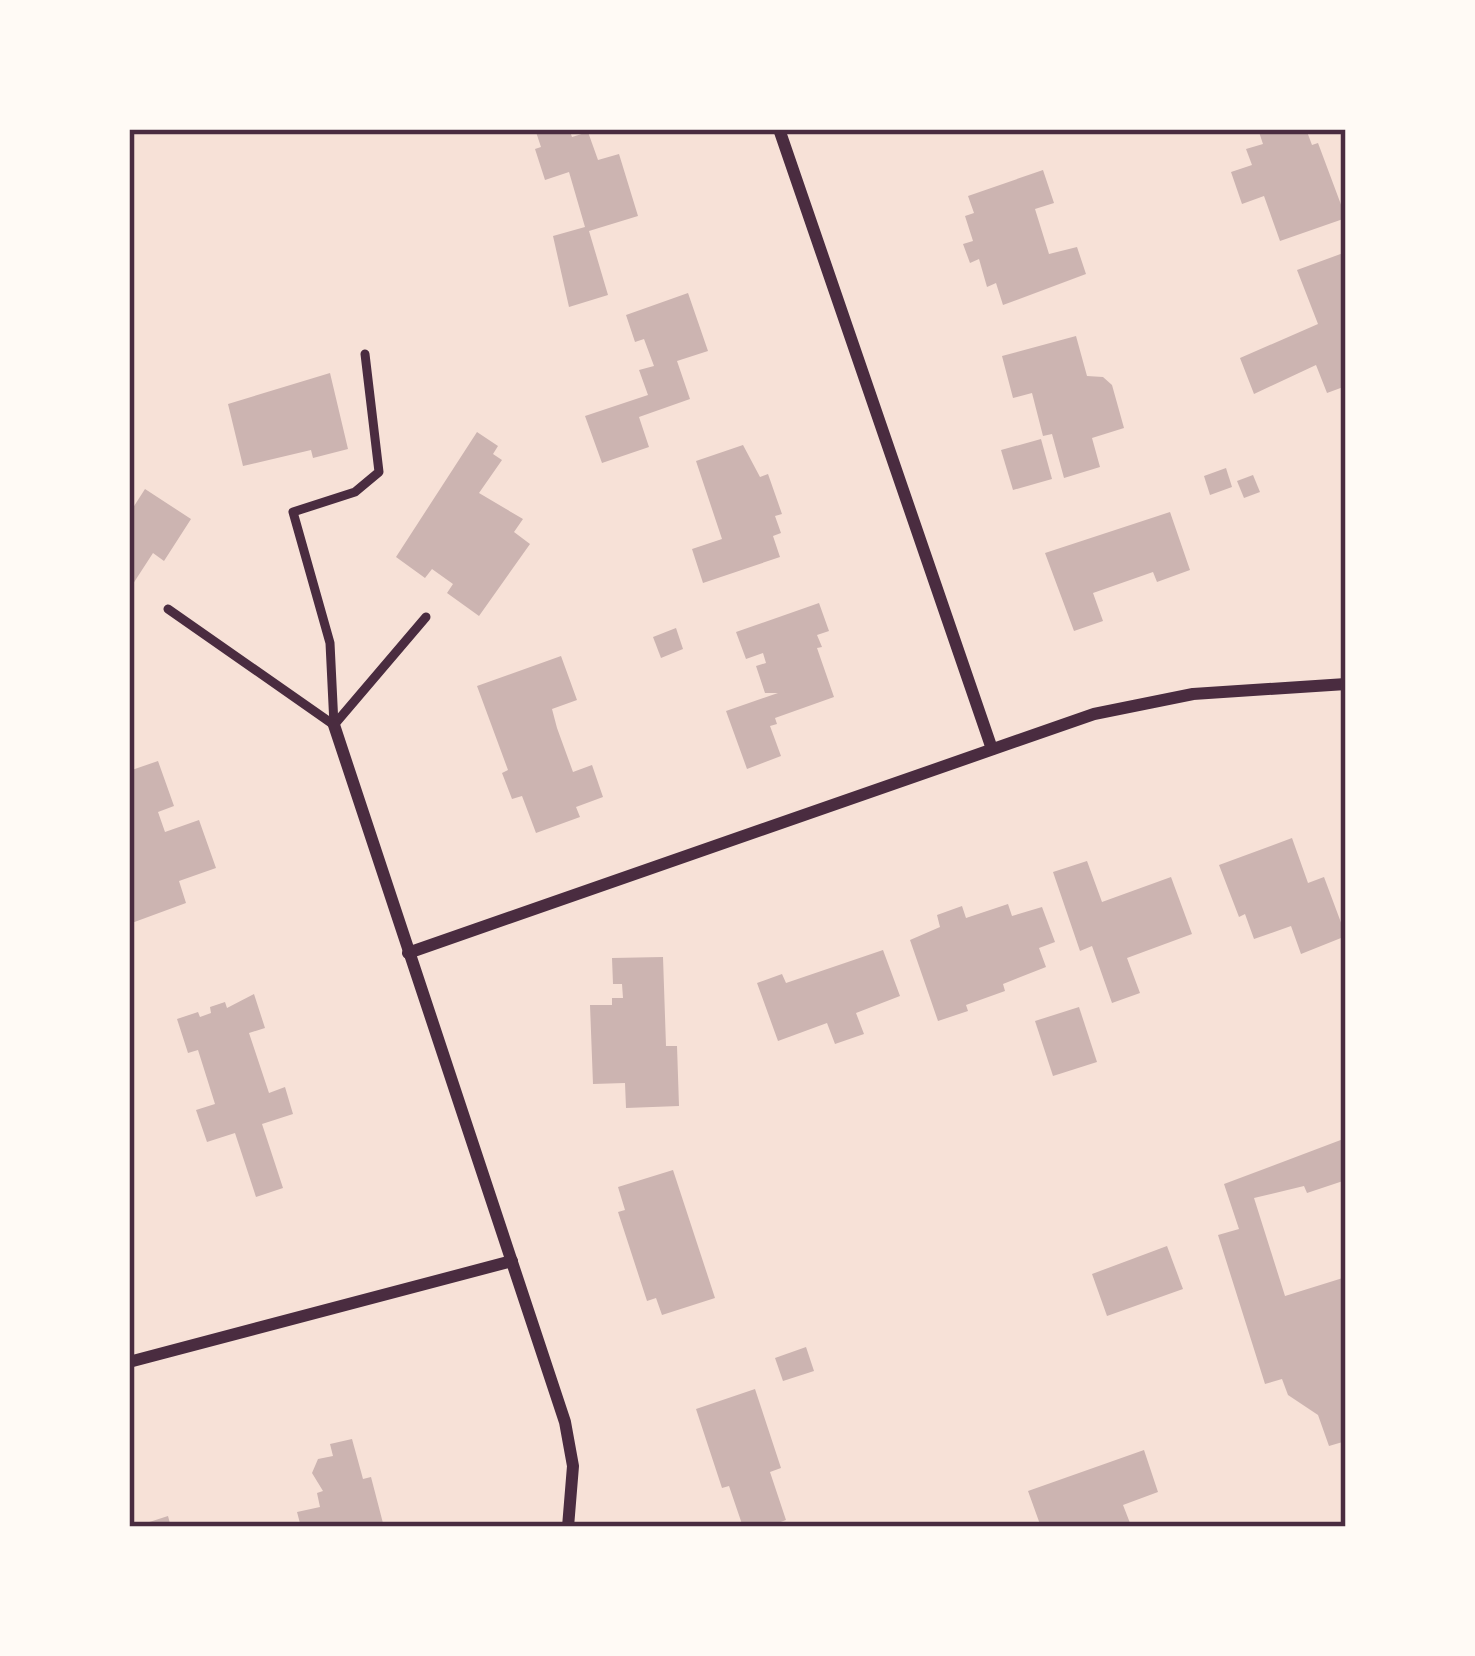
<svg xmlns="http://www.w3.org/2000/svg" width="1475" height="1656" font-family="Cabin,sans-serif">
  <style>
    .building { fill: #ccb4b1 }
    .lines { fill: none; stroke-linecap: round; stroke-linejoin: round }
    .service { stroke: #4a2c40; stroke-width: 9 }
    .minor { stroke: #4a2c40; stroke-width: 12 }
    .neatline { fill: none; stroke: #4a2c40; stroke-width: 4.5 }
  </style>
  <rect width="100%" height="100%" fill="#f7e1d7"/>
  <g class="building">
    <polygon points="547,129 569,129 572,137 588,132 598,160 619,154 638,216 589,231 608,295 569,307 553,236 585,227 569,172 545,180 535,149 541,147 536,132"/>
    <polygon points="1258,129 1306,129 1312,145 1318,143 1346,218 1280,241 1264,196 1242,204 1231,172 1252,165 1246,149 1263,144"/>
    <polygon points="1043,170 1054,203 1035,209 1049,254 1077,247 1086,274 1003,305 996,283 987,287 979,259 970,263 963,244 973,241 965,216 974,213 968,196"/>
    <polygon points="1346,252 1346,386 1327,393 1316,365 1254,394 1240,358 1318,324 1297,270"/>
    <polygon points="688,293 708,351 677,361 690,399 639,417 649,447 602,463 585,416 648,395 639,370 654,366 644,339 635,342 626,315"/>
    <polygon points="1076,336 1087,376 1103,377 1112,385 1124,428 1092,438 1100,467 1064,478 1052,434 1043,436 1032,393 1013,398 1002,356"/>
    <polygon points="330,373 348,449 313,458 311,450 243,466 228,404"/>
    <polygon points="477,432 498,446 493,454 502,460 479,493 523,519 514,532 530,544 479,616 447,593 453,584 432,569 425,578 396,557"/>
    <polygon points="1041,439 1052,479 1013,490 1001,450"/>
    <polygon points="743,445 760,477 768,474 782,514 775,516 781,533 773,536 780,557 703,583 692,549 722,539 696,461"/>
    <polygon points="1226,468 1232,487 1210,495 1204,476"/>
    <polygon points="1253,475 1260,492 1244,498 1237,481"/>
    <polygon points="145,489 191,519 164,561 153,553 129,590 129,514"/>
    <polygon points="1170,512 1190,570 1157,582 1153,572 1093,593 1103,621 1074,631 1045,553"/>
    <polygon points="819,603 829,631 817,635 822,647 817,648 834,697 775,718 777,724 770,726 781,756 747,769 726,711 778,693 765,693 756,666 766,663 763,653 746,659 736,632"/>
    <polygon points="676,628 683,649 661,658 653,637"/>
    <polygon points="561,656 577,700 552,709 557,728 573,772 592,765 603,797 576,807 580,817 536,833 522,796 512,799 502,773 508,770 477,686"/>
    <polygon points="158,761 174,806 158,812 165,832 199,820 216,868 179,881 186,903 129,924 129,771"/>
    <polygon points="1292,838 1308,883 1324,877 1346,936 1301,954 1291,926 1254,939 1245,914 1239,917 1219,865"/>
    <polygon points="1087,861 1102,902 1171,877 1192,934 1127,958 1140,993 1112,1003 1092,946 1080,951 1053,872"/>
    <polygon points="1008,904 1012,916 1042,907 1055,942 1039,948 1046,967 1003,984 1005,991 966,1005 968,1011 938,1021 910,940 940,927 937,915 962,906 966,918"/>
    <polygon points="883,950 900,996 856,1013 864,1034 835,1044 827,1023 778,1041 757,983 782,974 786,983"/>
    <polygon points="663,957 666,1046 677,1046 679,1106 626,1108 625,1083 593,1084 590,1005 612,1005 612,998 623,998 622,984 613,984 612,958"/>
    <polygon points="254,994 265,1028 249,1033 269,1093 285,1087 293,1114 262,1124 283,1188 256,1197 235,1133 207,1142 196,1110 215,1104 198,1050 188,1053 177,1019 198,1012 200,1017 211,1013 210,1007 225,1002 227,1008"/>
    <polygon points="1079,1007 1097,1062 1053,1076 1035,1021"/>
    <polygon points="1346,1138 1346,1180 1307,1193 1304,1186 1254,1198 1285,1296 1346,1277 1346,1441 1329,1446 1318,1415 1288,1395 1282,1379 1265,1384 1218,1235 1239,1229 1224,1184"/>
    <polygon points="673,1170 715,1298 662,1315 656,1298 647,1301 618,1212 625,1210 618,1187"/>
    <polygon points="1167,1246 1183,1289 1107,1316 1092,1274"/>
    <polygon points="806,1347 814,1371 783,1381 775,1358"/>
    <polygon points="755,1389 781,1468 770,1472 786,1520 767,1527 743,1527 729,1486 722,1488 696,1409"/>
    <polygon points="352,1439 363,1479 371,1477 384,1527 301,1527 297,1512 320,1507 317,1493 323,1491 312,1473 318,1459 333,1456 330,1444"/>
    <polygon points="1144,1450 1158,1492 1123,1505 1130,1523 1041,1527 1028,1491"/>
    <polygon points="168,1516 171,1527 137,1527 137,1526"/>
  </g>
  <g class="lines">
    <g class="service">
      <polyline points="168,609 334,725"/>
      <polyline points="334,725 330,643 293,512 355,492 379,472 365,354"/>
      <polyline points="334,725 426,617"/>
    </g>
    <g class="minor">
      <polyline points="779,129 992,749"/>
      <polyline points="334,725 565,1422 573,1466 568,1527"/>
      <polyline points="408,953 1094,714 1193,694 1346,684"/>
      <polyline points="129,1362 512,1261"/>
    </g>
  </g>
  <rect width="1475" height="1656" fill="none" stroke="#fffaf5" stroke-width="264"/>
  <rect x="132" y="132" width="1211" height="1392" class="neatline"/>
</svg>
